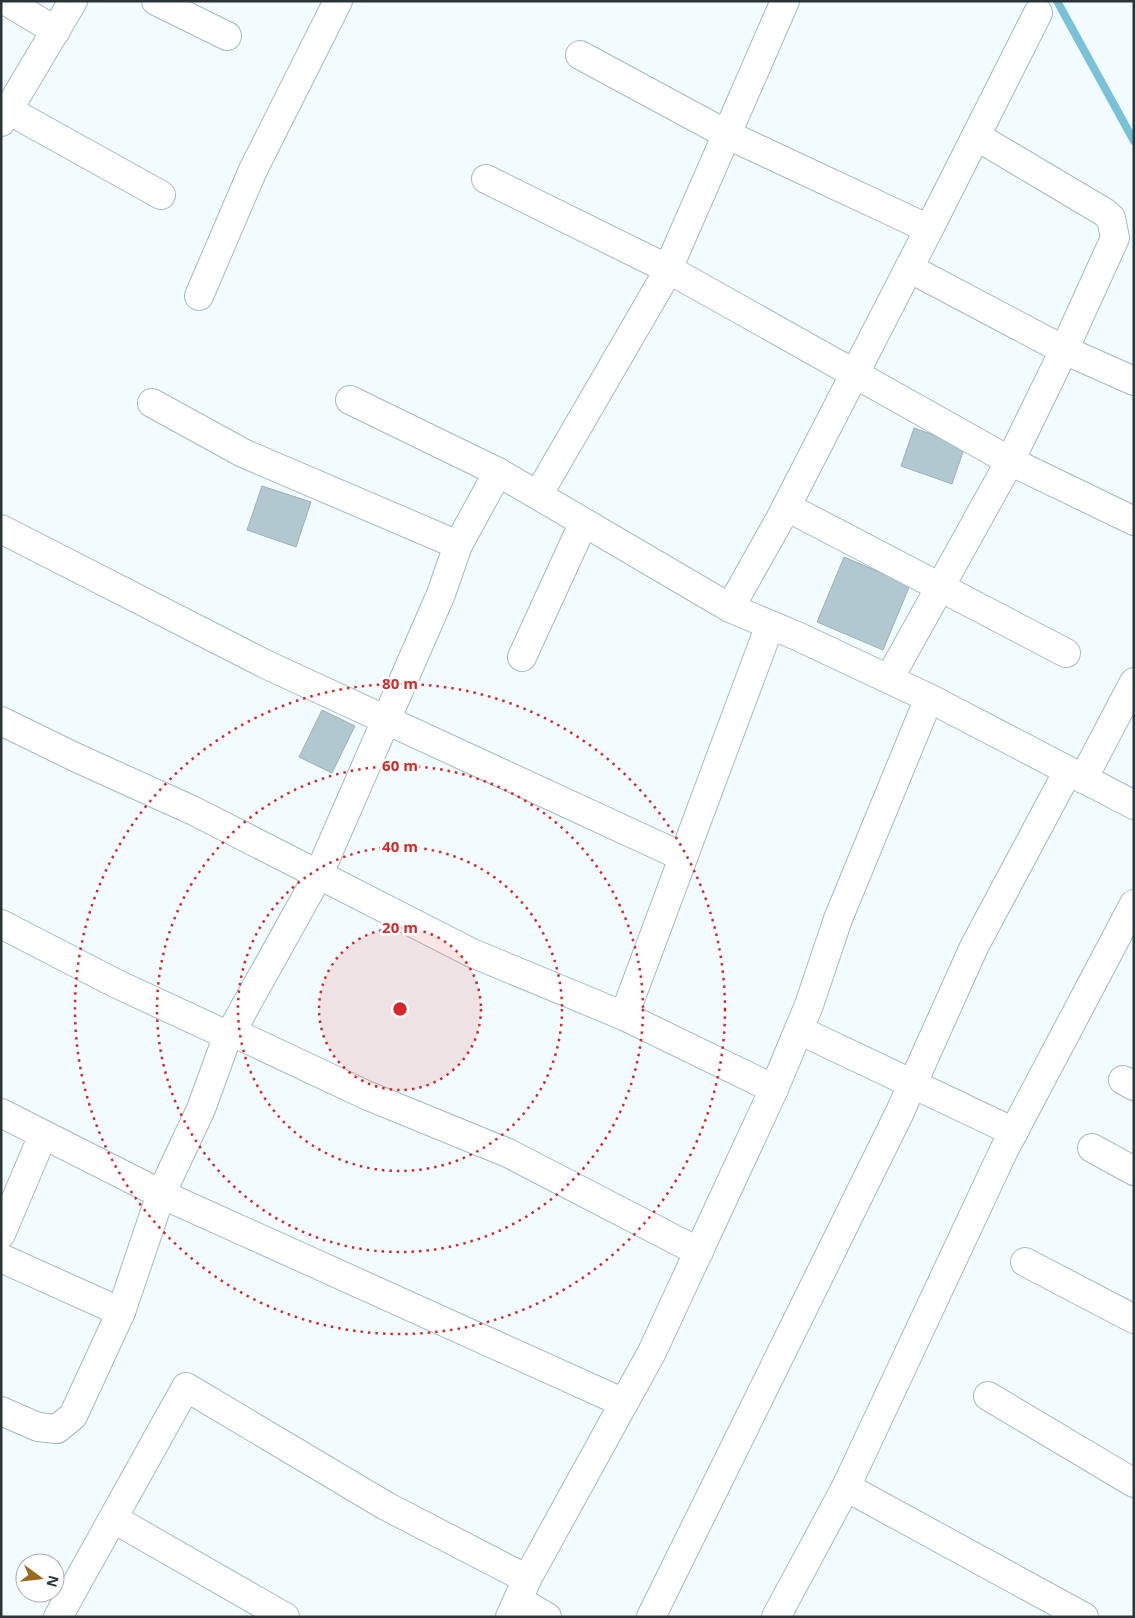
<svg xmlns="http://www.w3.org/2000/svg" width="1135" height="1618" font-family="'Open Sans',sans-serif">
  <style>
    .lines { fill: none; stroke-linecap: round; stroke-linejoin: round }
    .stream { stroke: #78c1d7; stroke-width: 8 }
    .building { fill: #b2c8d0; stroke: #9bb1b8 }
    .street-casing { stroke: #a4bbc2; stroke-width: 30 }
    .street { stroke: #fff; stroke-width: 28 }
    .ring { fill: none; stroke: #d62828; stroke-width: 2.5; stroke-dasharray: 2.5 5 }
    .centre { fill: #d62828; stroke: #fff; stroke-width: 2.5 }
    .ring-label { font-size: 15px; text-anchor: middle; font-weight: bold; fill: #d62828; stroke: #fff; stroke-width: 5; stroke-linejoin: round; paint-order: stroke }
  </style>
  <rect width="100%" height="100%" fill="#f2fcff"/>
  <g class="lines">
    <polyline class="stream" points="1057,1 1134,141"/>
  </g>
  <g class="building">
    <polygon points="914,428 965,446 952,484 901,466"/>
    <polygon points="262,486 311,502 296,547 247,530"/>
    <polygon points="844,557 910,585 883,650 817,622"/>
    <polygon points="322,710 355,726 332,773 299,757"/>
  </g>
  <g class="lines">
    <defs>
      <g id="street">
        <polyline points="6,1 56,31"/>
        <polyline points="156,1 227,36"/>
        <polyline points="580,55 728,135 929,229 780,519 730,608"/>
        <polyline points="8,110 161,195"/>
        <polyline points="1,122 73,1"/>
        <polyline points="976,136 1104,212 1111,218 1115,238 1064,350 1134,381"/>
        <polyline points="486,179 668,269 1010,461 1134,521"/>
        <polyline points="929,229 1038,13"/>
        <polyline points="199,296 253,170 338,1"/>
        <polyline points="350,400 498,472"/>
        <polyline points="152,403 243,453 458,545"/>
        <polyline points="538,495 664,278 785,1"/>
        <polyline points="787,507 1066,653"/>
        <polyline points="1,529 265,664 683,857"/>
        <polyline points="522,657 583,524"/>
        <polyline points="889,679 1010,461 1064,350 909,268"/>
        <polyline points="1,721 77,758 194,811 472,953 624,1016 774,1089"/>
        <polyline points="1083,779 1134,682"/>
        <polyline points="1,924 115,983 229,1036"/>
        <polyline points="624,1016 770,625"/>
        <polyline points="799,1030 1014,1132"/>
        <polyline points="232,1032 366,1095 508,1153 699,1252"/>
        <polyline points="1123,1080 1134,1086"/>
        <polyline points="1,1113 161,1194 624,1403"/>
        <polyline points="1092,1148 1134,1171"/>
        <polyline points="1,1234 43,1135"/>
        <polyline points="1,1258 121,1312"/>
        <polyline points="1025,1262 1134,1319"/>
        <polyline points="988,1396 1134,1483"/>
        <polyline points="1,1411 38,1427 57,1429 73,1416 121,1312 161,1194 201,1109 225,1043 318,876 441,594 458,545 498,472 730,608 797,636 929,698 1134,805"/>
        <polyline points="846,1487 1084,1617"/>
        <polyline points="114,1519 285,1617"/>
        <polyline points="518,1600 547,1617"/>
        <polyline points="58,1617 186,1387 386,1506 527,1579"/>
        <polyline points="510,1617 527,1579 652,1352 774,1089 809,1005 838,919 929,698"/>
        <polyline points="651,1617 899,1114 974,947 1068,771"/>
        <polyline points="776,1617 846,1487 1004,1150 1134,904"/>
      </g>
    </defs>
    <use href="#street" class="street-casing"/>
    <use href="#street" class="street"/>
  </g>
  <circle cx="400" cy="1009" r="81" fill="#d62828" fill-opacity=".12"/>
  <g class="ring">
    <circle cx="400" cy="1009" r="81"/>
    <circle cx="400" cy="1009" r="162"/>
    <circle cx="400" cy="1009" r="243"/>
    <circle cx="400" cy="1009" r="325"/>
  </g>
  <circle cx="400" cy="1009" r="8" class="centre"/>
  <g class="ring-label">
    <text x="400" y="689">80 m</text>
    <text x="400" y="771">60 m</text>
    <text x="400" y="852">40 m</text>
    <text x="400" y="933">20 m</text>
  </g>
  <rect width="1135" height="1618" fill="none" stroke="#2b3537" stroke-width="5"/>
  <g transform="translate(40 1578) rotate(105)"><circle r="24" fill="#ffffff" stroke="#aaaeaf"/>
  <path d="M0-4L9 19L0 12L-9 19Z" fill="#9b6a1e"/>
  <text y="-8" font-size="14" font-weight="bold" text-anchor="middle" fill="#2b3537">N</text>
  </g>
</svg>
